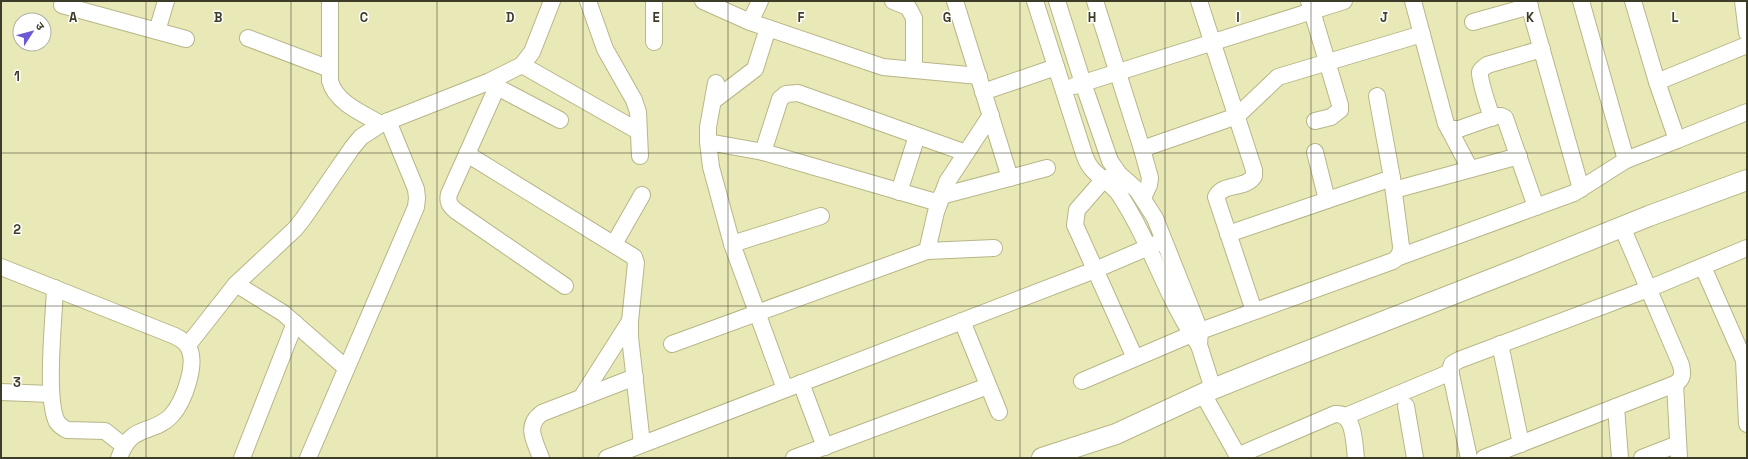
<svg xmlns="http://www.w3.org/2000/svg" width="1748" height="459" font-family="'Space Grotesk','Noto Sans Devanagari',sans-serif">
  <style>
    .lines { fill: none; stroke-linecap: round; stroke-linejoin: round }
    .minor-casing { stroke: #b8b687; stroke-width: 18 }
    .tertiary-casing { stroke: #b8b687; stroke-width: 22 }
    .minor { stroke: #fff; stroke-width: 16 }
    .tertiary { stroke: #fff; stroke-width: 20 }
    .grid { fill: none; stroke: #3c3c28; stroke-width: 1; stroke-opacity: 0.55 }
    .grid-label { font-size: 13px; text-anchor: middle; font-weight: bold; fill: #3c3c28; stroke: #fff; stroke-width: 3; stroke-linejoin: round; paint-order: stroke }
  </style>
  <rect width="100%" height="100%" fill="#e9e8b7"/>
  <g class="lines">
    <defs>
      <g id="minor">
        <path d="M330,1V81C336,103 362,113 381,124"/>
        <polyline points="588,1 605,49 634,100 638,112 640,156"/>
        <polyline points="703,1 750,22 760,1"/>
        <polyline points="893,1 908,7 914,18 914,70"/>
        <polyline points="955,1 1010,178"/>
        <path d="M1035,1L1084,154C1085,157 1087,162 1089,165C1096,177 1112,183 1119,194C1151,242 1167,300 1199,345L1200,331L1155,218L1137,190L1119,174L1110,161L1083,83L1057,1"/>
        <polyline points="1095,1 1142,149 1150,178 1149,185 1143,198"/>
        <path d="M1199,1L1254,170V176C1246,190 1223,182 1216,197L1254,311"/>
        <polyline points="1309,1 1340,105 1340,110 1331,117 1315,121"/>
        <polyline points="1413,1 1446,124 1449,129 1459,129 1496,116 1501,116 1505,118 1536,207"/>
        <polyline points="1528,1 1581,189"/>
        <polyline points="1581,1 1626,160 1677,140"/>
        <polyline points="1633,1 1657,82"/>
        <polyline points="1743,1 1747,33"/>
        <polyline points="62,5 186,39"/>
        <polyline points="750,22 883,67 979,76"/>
        <polyline points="1473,22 1530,6"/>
        <polyline points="157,31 166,1"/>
        <polyline points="248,38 330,69"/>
        <polyline points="654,42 654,1"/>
        <polyline points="1747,45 1657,82 1677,140 1747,112"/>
        <polyline points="522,65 638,131"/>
        <path d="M488,82L497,87L449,194C447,202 450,206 456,211L565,286"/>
        <polyline points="716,83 708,127 708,142 711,167 732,244 785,389"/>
        <polyline points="1074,86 1344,1"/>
        <polyline points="497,87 560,120"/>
        <polyline points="983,92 1056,67"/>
        <polyline points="713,101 755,69 768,28"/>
        <path d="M1492,118C1489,109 1479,79 1480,72C1481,69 1485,67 1487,65L1542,49"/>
        <polyline points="1449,129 1470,169"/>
        <polyline points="708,142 763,152 939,203"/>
        <polyline points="1142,149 1237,116 1278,77 1422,34"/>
        <polyline points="763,152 780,99 786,94 798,93 966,153"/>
        <polyline points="1315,152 1327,200"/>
        <polyline points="467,154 634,257 636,263 630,321 630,337 642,444"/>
        <polyline points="1114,176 1104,179 1077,210 1075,225 1135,358"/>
        <polyline points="1394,190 1519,156"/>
        <polyline points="899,192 917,136"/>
        <polyline points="941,196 1047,168"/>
        <polyline points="1228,234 1392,178"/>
        <polyline points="614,244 642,195"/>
        <polyline points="732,244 821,216"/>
        <polyline points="927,251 994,248"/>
        <polyline points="1399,257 1574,193 1626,160"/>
        <path d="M1,267L175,336C179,338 184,341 187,345C199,361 184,402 171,416C151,436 132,422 119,458"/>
        <polyline points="1703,267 1744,360 1747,424"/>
        <polyline points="236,284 283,313 346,368"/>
        <path d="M55,288C54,318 45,399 57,422C60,426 63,428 67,430L105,431L124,446"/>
        <polyline points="962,321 999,412"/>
        <polyline points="672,344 927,251 936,212 947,182 991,115"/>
        <polyline points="1500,344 1521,444"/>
        <polyline points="188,345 236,284 295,229 303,219 352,148 361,137 381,124 488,82 522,65 532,52 552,1"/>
        <polyline points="1199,345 1213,389"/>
        <path d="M1082,381L1192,334L1393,261C1399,257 1401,253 1401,246L1392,178L1377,96"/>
        <polyline points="801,383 825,447"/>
        <polyline points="1675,384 1679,458"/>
        <polyline points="1,392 51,394"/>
        <polyline points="1203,394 1239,458"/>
        <polyline points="581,398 630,321"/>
        <polyline points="1406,406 1415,458"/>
        <polyline points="1616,407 1620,458"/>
        <polyline points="1346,416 1451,372"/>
        <path d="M1237,456L1335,414C1355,412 1354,444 1356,458"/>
        <polyline points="242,458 295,323"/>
        <polyline points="308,458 416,207 417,198 416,189 388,121"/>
        <path d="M541,458C535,441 524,426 542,413L635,377"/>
        <polyline points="607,458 1095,270 1158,243"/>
        <polyline points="794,458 988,386"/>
        <polyline points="1469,458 1450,370 1452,364 1459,360 1648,289 1747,248"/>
        <path d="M1484,458L1675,384C1683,379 1683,374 1681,365L1622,227"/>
        <polyline points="1642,458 1678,444"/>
      </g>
      <polyline id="tertiary" points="1042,458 1116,434 1213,389 1275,364 1525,266 1649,216 1747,180"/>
    </defs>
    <use href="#minor" class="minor-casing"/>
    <use href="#tertiary" class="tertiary-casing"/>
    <use href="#minor" class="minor"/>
    <use href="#tertiary" class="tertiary"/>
  </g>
  <path class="grid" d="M146,1V458M291,1V458M437,1V458M583,1V458M728,1V458M874,1V458M1020,1V458M1165,1V458M1311,1V458M1457,1V458M1602,1V458M1,153H1747M1,306H1747"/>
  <g class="grid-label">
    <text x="73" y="22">A</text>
    <text x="218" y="22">B</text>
    <text x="364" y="22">C</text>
    <text x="510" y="22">D</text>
    <text x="656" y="22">E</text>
    <text x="801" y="22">F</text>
    <text x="947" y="22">G</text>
    <text x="1092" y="22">H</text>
    <text x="1238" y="22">I</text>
    <text x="1384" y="22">J</text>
    <text x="1530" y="22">K</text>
    <text x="1675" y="22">L</text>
    <text x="17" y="81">1</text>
    <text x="17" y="234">2</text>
    <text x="17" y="387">3</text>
  </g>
  <rect width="1748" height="459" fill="none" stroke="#3c3c28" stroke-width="4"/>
  <g transform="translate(32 32) rotate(54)"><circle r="19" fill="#ffffff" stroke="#b1b1a9"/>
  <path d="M0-3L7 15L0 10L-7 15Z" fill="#6c59d3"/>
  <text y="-6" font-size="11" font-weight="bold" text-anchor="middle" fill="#3c3c28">उ</text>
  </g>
</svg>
